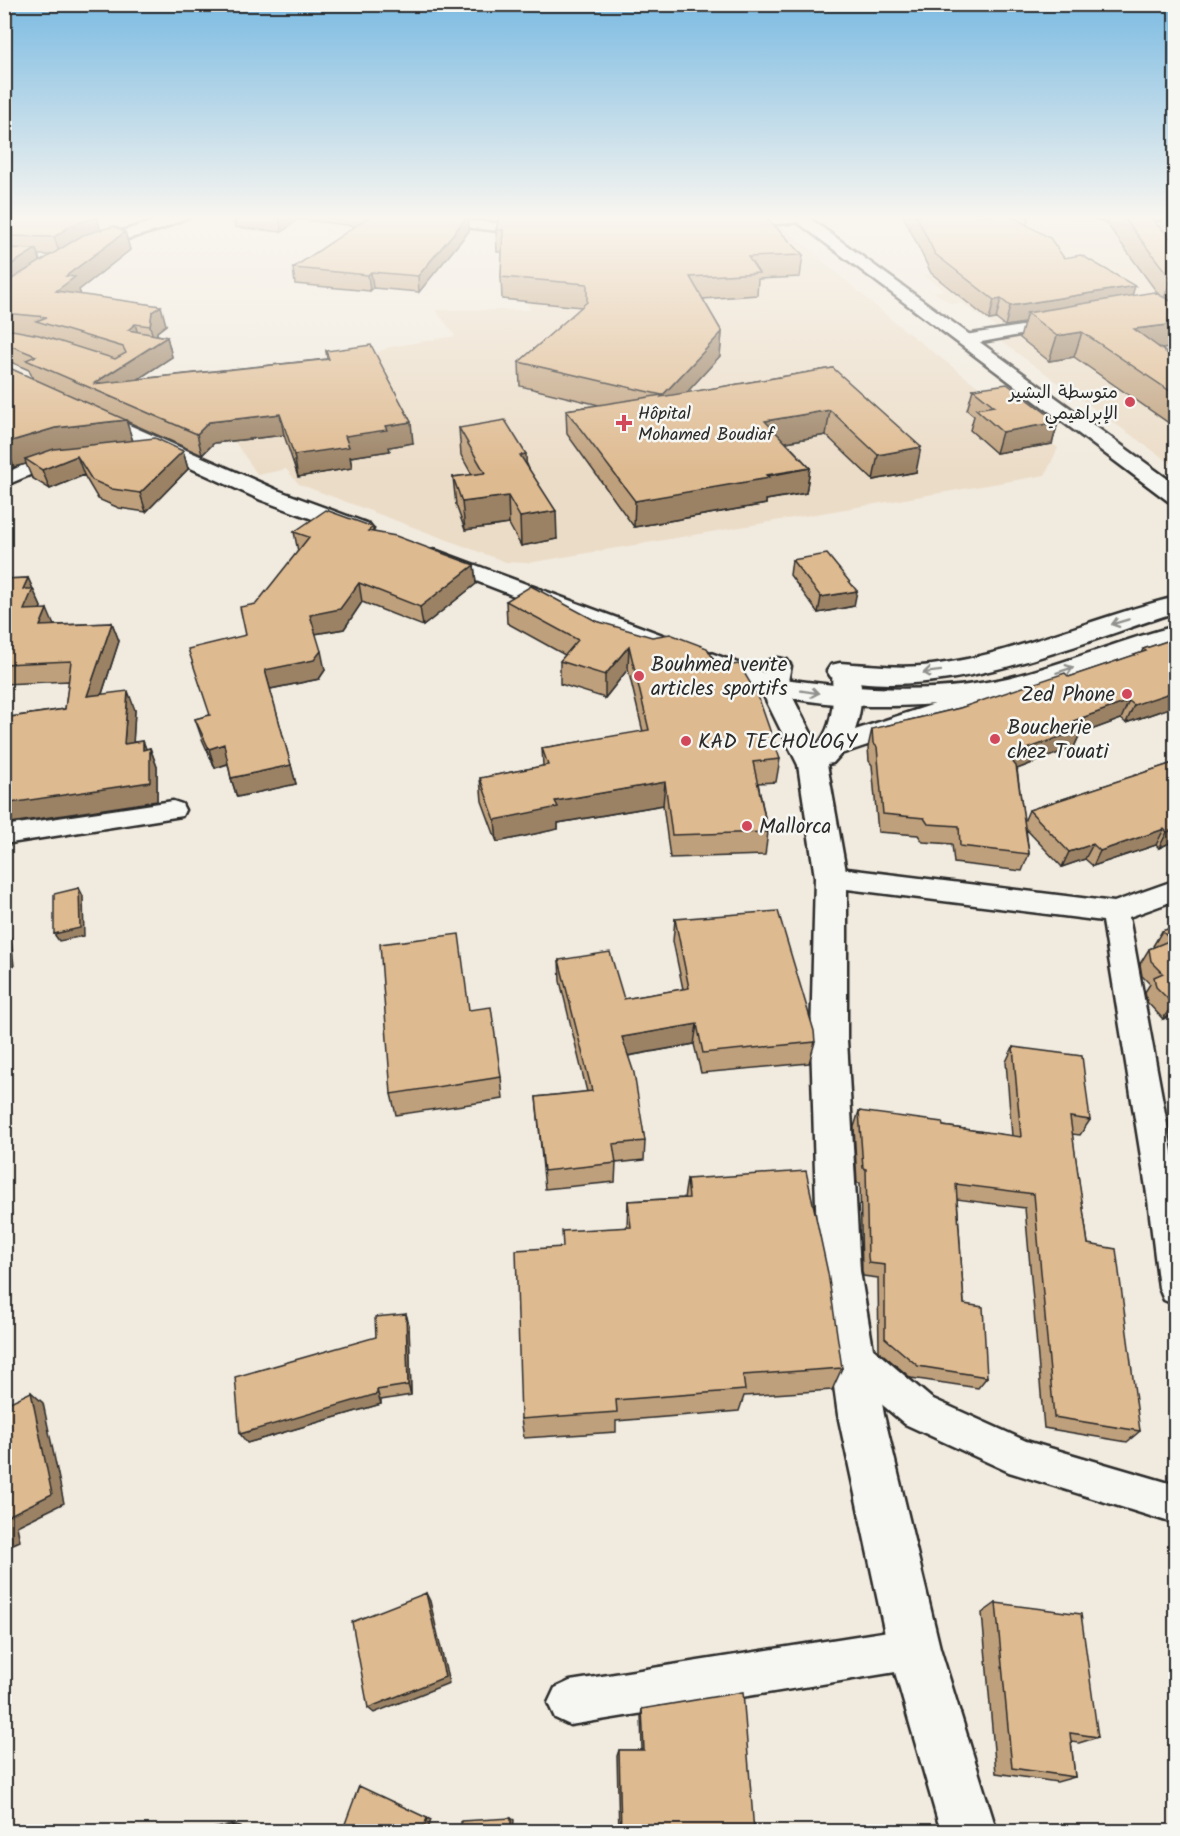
<svg xmlns="http://www.w3.org/2000/svg" width="1180" height="1836" viewBox="0 0 1180 1836" font-family="Kalam,'Playpen Sans Arabic',sans-serif">
<style>
.built{fill:#ebdcc7}
.lines{fill:none;stroke-linecap:round;stroke-linejoin:round}
.minor-casing{stroke:#2b2b2b;stroke-width:5}
.tertiary-casing{stroke:#2b2b2b;stroke-width:5}
.secondary-casing{stroke:#2b2b2b;stroke-width:5}
.minor{fill:#f6f6f2;fill-rule:evenodd}
.tertiary{fill:#f6f6f2;fill-rule:evenodd}
.secondary{fill:#f6f6f2;fill-rule:evenodd}
.wall{fill:#bfa07c;stroke:#2b2b2b;stroke-width:1.5;fill-rule:evenodd}
.shaded-wall{fill:#9b8265;stroke:#2b2b2b;stroke-width:1.5}
.building{fill:#deba90;stroke:#2b2b2b;stroke-width:1.5}
.oneway{stroke:#90908e}
.poi-dot{fill:#d1495b;stroke:#f6f6f2;stroke-width:2}
.labels{text-anchor:middle;stroke-width:5;stroke-linejoin:round;paint-order:stroke}
.far-poi-label{font-size:18px;fill:#2b2b2b;stroke:#f6f6f2;text-anchor:end}
.poi-label{font-size:21px;fill:#2b2b2b;stroke:#f6f6f2;text-anchor:start}
</style>
<rect width="100%" height="100%" fill="#f1eade"/>
<filter id="ink" filterUnits="userSpaceOnUse"><feTurbulence type="fractalNoise" baseFrequency=".0167" numOctaves="2"/><feDisplacementMap in="SourceGraphic" scale="12" xChannelSelector="R" yChannelSelector="G"/><feConvolveMatrix kernelMatrix="1 2 1 2 8 2 1 2 1" color-interpolation-filters="sRGB"/></filter>
<g filter="url(#ink)">
<!-- built -->
<path class="built" d="M968 219 1099 221 1122 226 1175 272V299L996 327 961 303 952 304 934 292 944 290 922 275 998 272Z
M771 224 783 227 893 321 1058 448 1045 475 528 563 506 562 299 484 286 469 258 475 205 399 371 361 376 353 389 347 455 336 436 310H530L518 273Z
M1175 310V464L1173 465 997 339Z"/>
<g class="lines">
<defs>
<path id="minor" d="M175 215H192L162 229 95 248 90 249 83 245 85 242Z
M386 215H420L534 227 540 231 534 235 392 219Z
M800 215 806 219 804 222 734 227 728 223 734 219Z
M1094 215H1112L1133 222 1176 223V231L1132 230 1096 218Z
M1059 320 1066 324 1064 327 965 345 957 340 965 335Z
M62 454 68 455 71 459 68 463 37 472 4 486V474L25 464Z
M173 801 182 804 185 810 182 816 4 844V826Z
M831 867 1114 902 1176 880V900L1129 917 1176 1173V1305L1164 1300 1159 1288 1148 1200 1103 921 831 887 822 884 818 877 822 870Z
M852 1337 865 1342 931 1398 1026 1441 1176 1485V1524L1009 1472 905 1424 839 1368 834 1355 839 1342Z
M914 1627 929 1633 935 1648 929 1663 914 1669 570 1725 555 1718 548 1703 555 1688 570 1681Z"/>
<path id="tertiary" d="M788 215H805L1176 485V503L1168 501Z
M778 658 787 660 791 666 787 686 817 745C829 732 833 712 833 694 833 684 830 675 836 666L845 664 854 666C866 683 861 712 855 730L1017 677 1027 679 1031 685 1027 691 841 754 833 763 827 764 847 877V1040L860 1271 884 1415 940 1648 997 1832H941L888 1648 838 1415 818 1271 811 1040 815 877 798 765 759 686 769 660Z"/>
<path id="secondary" d="M4 370 277 490 369 524 373 529 369 534 361 536 353 534 261 500 4 383Z
M435 550 778 678C858 690 944 696 1023 674 1074 660 1124 639 1176 626V643C1126 658 1077 678 1027 690 945 709 846 713 763 692L427 562 423 557 427 552Z
M1176 597V612C1074 645 938 704 831 677L827 671 831 665 840 663C870 665 901 669 932 665 1016 654 1093 617 1176 597Z"/>
</defs>
<!-- minor casing -->
<use href="#minor" class="minor-casing"/>
<!-- tertiary casing -->
<use href="#tertiary" class="tertiary-casing"/>
<!-- secondary casing -->
<use href="#secondary" class="secondary-casing"/>
<!-- minor -->
<use href="#minor" class="minor"/>
<!-- tertiary -->
<use href="#tertiary" class="tertiary"/>
<!-- secondary -->
<use href="#secondary" class="secondary"/>
</g>
<!-- wall -->
<path class="wall" d="M4 215 97 217 100 230 125 232 130 250 79 290 81 295 166 325 157 332V335L167 337 172 357 138 379 327 359 326 351 413 443 389 447 390 451 350 457 352 468 298 477 284 435 214 443 202 455 126 421 133 441 183 451 188 469 146 512 119 508 98 499 84 475 50 489 32 478 26 464 14 467 12 465 4 469V366L33 379 29 370 4 359V333L8 332 4 331ZM38 255H52L40 262Z
M233 215H482L479 219H468L469 231 419 292 373 288 370 291 295 284 293 268 356 226 298 219 282 232 235 227Z
M500 215H764L803 255 800 277 758 279 757 295 703 299 722 332 720 356 686 393 833 368 916 472 873 480 826 435 786 442 810 468 806 493 766 500V504L634 527 567 434 566 410 599 405 520 386 519 362 582 307 502 299 501 277 502 252H497L496 230Z
M903 215H1029L1027 225 1064 258 1132 296 1159 295 1107 224 1110 215H1176V299L1168 300 1174 304 1176 301V347L1161 349 1176 360V428L1074 357 1049 361 1020 338 1024 323 1005 326 996 319 989 320 931 273ZM1153 220 1162 221 1160 228Z
M973 389 1058 422 1052 444 996 453 970 430 974 416 967 410Z
M459 428 527 464 557 539 521 546 509 524 465 530 456 505 453 477 472 475 461 455Z
M373 527V532L474 565 476 584 423 626 362 602 344 629 315 634 325 670 319 679 270 689 296 784 237 797 231 778 228 764 215 768 202 739 195 719 210 715 246 635 298 551 294 532Z
M792 560 854 606 818 613 790 575Z
M28 578 41 607 40 609 54 625 112 623 119 641 102 694 135 710 133 742 143 741 146 749 150 748 157 767V801L4 824V718L65 709 69 681 4 684V579Z
M506 601 596 621 718 667 780 759 776 782 758 783 768 832 765 855 670 858 663 805 558 823V829L497 842 482 801 480 778 543 766 542 748 643 732 628 669 605 698 560 684V661L565 655 507 623Z
M1176 638V702L1172 704 1169 708 1126 723 1121 719 1080 734 1074 747 1017 769 1024 822 1029 810 1176 762V840L1159 848 1156 845 1093 866 1085 859 1062 867 1026 829 1029 854 1022 871 954 863 952 844 923 842 918 835 878 832 872 765 869 761 868 747 872 729 960 708 1069 677 1141 653 1143 649Z
M675 919 815 1042 809 1063 701 1073 694 1044 628 1056 645 1141 644 1160 616 1163 615 1182 545 1189 536 1097 587 1092 560 981 559 960 624 999 683 989 673 941Z
M1176 926V1014L1163 1019 1147 1002 1145 992 1150 984 1142 976 1140 964 1149 949 1154 947 1153 946 1162 931Z
M469 1010 501 1077 503 1099 396 1115 391 1094Z
M1013 1047 1090 1120 1080 1135 1072 1134 1088 1244 1140 1431 1127 1442 1044 1428 1025 1208 957 1199 964 1304 987 1377 978 1388 911 1378 879 1351 878 1278 863 1276 862 1271 860 1183H857L854 1127 859 1111 943 1126 1012 1136 1006 1062Z
M687 1179 842 1368 832 1390 744 1396 739 1411 616 1421V1432L524 1438 521 1419 563 1247 627 1227 628 1201 684 1198Z
M406 1314 409 1325 411 1395 381 1400V1404L247 1443 376 1337Z
M996 1603 1098 1737 1079 1743 1071 1742 1075 1777 1057 1782 996 1773 982 1613Z
M642 1709 754 1832H619L617 1756 619 1750H642L641 1716Z"/>
<!-- shaded-wall -->
<path class="shaded-wall" d="M283 215H298V219L282 232 279 218Z
M468 216 469 231 419 292 418 276Z
M97 217 102 235 60 255 54 237 72 225Z
M125 232 130 250 79 290 81 296 56 291 66 276Z
M36 249 42 267 4 292V269Z
M371 272 373 288 370 291 368 275Z
M1176 278V299L1163 301 1171 279Z
M1135 286 1129 306 1027 313 1024 323 1005 326 1010 306Z
M1001 299 996 319 989 320 994 300Z
M161 306 166 325 157 332 156 344 167 337 172 357 111 397 93 384 155 345 150 326 152 312Z
M135 324 141 344 128 330Z
M1176 324V347L1126 354 1134 329Z
M722 332 720 356 660 422 661 397Z
M1082 332 1074 357 1049 361 1057 336Z
M830 410 826 435 763 446 765 421Z
M280 414 284 435 214 443 202 455 197 434 209 422Z
M126 420 134 445 25 459 26 464 14 467 5 443 55 428Z
M411 422 413 443 389 447 390 451 350 457 352 468 298 477 294 455 345 436 385 426Z
M1058 422 1052 444 996 453 1002 432Z
M921 447 916 472 873 480 878 455Z
M4 448 12 465 4 469Z
M183 451 188 469 146 512 140 493Z
M526 454 527 481 520 455Z
M77 456 84 475 50 489 42 470Z
M810 468 806 493 766 500V504L634 527 635 501Z
M508 496 509 524 465 530 462 502Z
M556 511 557 539 521 546 520 517Z
M474 565 476 584 423 626 420 607Z
M28 578 41 607 32 629 24 610 23 589Z
M359 583 362 602 344 629 314 634 310 615Z
M857 591 854 606 818 613 821 597Z
M47 609 55 628 40 626Z
M112 623 119 641 95 715 87 696Z
M629 646 628 669 605 698V675Z
M321 651 325 670 319 679 270 689 265 670Z
M1176 687V702L1172 704 1169 708 1126 723 1134 705Z
M128 691 135 710 132 763 124 744Z
M1129 701 1121 719 1080 734 1074 747 1001 775 1008 756 1073 721Z
M143 741 150 759V748L157 767V801L4 824V804L143 750Z
M224 744 230 763 215 768 209 749Z
M291 765 296 784 237 797 231 778Z
M665 782 663 805 558 823V829L497 842 495 820 555 801Z
M1164 829 1156 845 1093 866 1100 851Z
M1176 829V840L1159 848 1167 832Z
M1093 844 1085 859 1062 867 1069 852Z
M79 888 83 896 84 936 59 941 54 934Z
M6 930 11 938 14 966 4 969Z
M1176 1003V1014L1163 1019 1173 1004Z
M697 1024 694 1044 621 1057 622 1037Z
M406 1314 409 1325 411 1395 408 1385Z
M377 1390 381 1404 247 1443 240 1434Z
M31 1392 43 1403 64 1503 17 1526 20 1541 4 1548V1518Z
M426 1593 430 1601 449 1683 374 1713 368 1708Z
M427 1818 431 1820 427 1832H422Z
M511 1818 514 1820 513 1832H511Z
M232 1825 241 1827V1832H231Z"/>
<!-- building -->
<path class="building" d="M4 215H92L97 217 72 225 54 237 4 236Z
M254 215H283L279 218Z
M372 215H457L468 216 418 276 371 272 368 275 293 268Z
M500 215H540L591 217 632 215H764L803 255 748 257 759 273 690 277 722 332 661 397 833 368 921 447 878 455 830 410 765 421 810 468 766 475 769 478 635 501 566 410 662 395 519 362 587 302V284L501 277 503 230H496Z
M916 215H1009L1050 238 1064 258 1081 255 1135 286 1010 306 1001 299 994 300 935 254Z
M1122 215H1148L1176 244V278L1171 279Z
M1169 215H1176V222Z
M114 226 125 232 66 276 75 277 56 291 161 306 152 312 150 326 135 324 128 330 167 337 93 384 329 359 326 351 371 345 411 422 385 426 387 430 345 436 349 447 294 455 280 414 209 422 197 434 26 360 36 356 4 343V333L12 330 39 335 115 359 126 353 123 347 36 321 47 317 4 313V284L83 235Z
M4 248 36 249 4 269Z
M1154 292 1176 304V324L1134 329 1176 360V395L1082 332 1057 336 1027 313Z
M5 366 126 420 55 428 5 443Z
M1007 384 1058 422 1002 432 976 409 994 406 973 389Z
M505 420 526 454 520 455 556 511 520 517 508 496 462 502 453 477 485 473 459 428Z
M155 438 183 451 140 493 112 489 92 480 77 456 42 470 25 459 54 449Z
M326 510 373 527 368 531 396 536 474 565 420 607 359 583 340 609 310 615 321 651 314 660 265 670 291 765 231 778 224 744 209 749 195 719 210 715 188 649 246 635 240 607 256 604 309 537 294 532Z
M827 554 857 591 821 597 792 560Z
M28 578 23 589H33L24 610 47 609 40 626 112 623 87 696 128 691 124 744 143 741V750L150 748V782L4 804V718L65 709 71 661 4 664V579Z
M531 586 596 621 652 637 670 634 707 648 718 667 739 664 758 696 780 759 753 762 768 832 672 835 665 782 555 801 558 807 495 820 480 778 548 765 542 748 649 730 629 646 605 675 560 661 578 640 506 601Z
M1176 638V687L1175 688 1176 691 1134 705 1129 701 1073 721 1082 729 1008 756 1016 766 1029 854 960 846 959 826 928 824 924 818 883 814 877 747 873 743 872 729 960 708 1065 673 1069 677 1146 651 1143 649Z
M1176 762V829L1167 832 1164 829 1100 851 1093 844 1069 852 1029 810Z
M79 888 80 928 54 934V894Z
M778 911 814 1031 815 1042 703 1053 697 1024 622 1037 634 1073 645 1141 613 1144 616 1163 544 1171 536 1097 592 1091 559 960 610 952 624 999 689 988 675 919Z
M1176 926V1003L1173 1004 1156 987 1154 977 1163 973 1151 961 1149 949 1171 940 1162 931Z
M6 930 10 959 4 960V931Z
M459 934 469 1010 491 1007 501 1077 391 1094 380 944Z
M1013 1047 1082 1056 1090 1120 1070 1117 1088 1244 1116 1249 1140 1431 1054 1417 1034 1194 956 1184 964 1304 983 1307 987 1377 918 1366 885 1338V1265L869 1263 868 1257 866 1169 863 1168 859 1111 942 1122 943 1126 1021 1137Z
M806 1171 828 1273 842 1368 743 1375 745 1390 616 1400 617 1412 521 1419 516 1250 563 1247 562 1231 631 1227 628 1201 689 1198 687 1179Z
M406 1314 408 1385 377 1390V1394L240 1434 235 1377 376 1337 375 1317Z
M31 1392 52 1494 4 1518V1405Z
M4 1520 7 1532 4 1534Z
M426 1593 445 1677 368 1708 352 1622Z
M996 1603 1081 1614 1098 1737 1070 1733 1075 1777 1012 1768Z
M743 1692 754 1832H621L619 1750H644L642 1709Z
M359 1786 427 1818 422 1832H342Z
M511 1818V1832H461V1821Z
M232 1825 231 1832H197Z"/>
<!-- one-way arrows -->
<defs><path id="oneway-shaft" d="M-6 0H5M1.5-3L5.5 0L1.5 3" fill="none" stroke-width="1.6" stroke-linecap="round" stroke-linejoin="round" transform="scale(1.5)"/></defs>
<g class="oneway">
<use href="#oneway-shaft" transform="translate(1120 622) rotate(163)"/>
<use href="#oneway-shaft" transform="translate(1065 670) rotate(-18)"/>
<use href="#oneway-shaft" transform="translate(932 672) rotate(173)"/>
<use href="#oneway-shaft" transform="translate(810 692) rotate(9)"/>
</g>
</g>
<!-- sky -->
<linearGradient id="sky" x2="0" y2="1"><stop stop-color="#7cbbe2"/><stop offset="0.46" stop-color="#f9f6f0"/><stop offset="1" stop-color="#f9f6f0" stop-opacity="0"/></linearGradient>
<rect width="1180" height="472" fill="url(#sky)"/>
<!-- markers -->
<g class="poi-dot">
<circle cx="1130" cy="402" r="6"/>
<path d="M621 414h6v6h6v6h-6v6h-6v-6h-6v-6h6z"/>
<circle cx="639" cy="676" r="6"/>
<circle cx="1127" cy="694" r="6"/>
<circle cx="995" cy="739" r="6"/>
<circle cx="686" cy="741" r="6"/>
<circle cx="747" cy="826" r="6"/>
</g>
<g class="labels">
<!-- far-poi labels -->
<g class="far-poi-label">
<text x="1118" y="398">متوسطة البشير<tspan x="1118" dy="21">الإبراهيمي</tspan></text>
<text x="638" y="419" text-anchor="start">Hôpital<tspan x="638" dy="21">Mohamed Boudiaf</tspan></text>
</g>
<!-- poi labels -->
<g class="poi-label">
<text x="651" y="671">Bouhmed vente<tspan x="651" dy="24">articles sportifs</tspan></text>
<text x="1115" y="701" text-anchor="end">Zed Phone</text>
<text x="1007" y="734">Boucherie<tspan x="1007" dy="24">chez Touati</tspan></text>
<text x="698" y="748">KAD TECHOLOGY</text>
<text x="759" y="833">Mallorca</text>
</g>
</g>
<!-- margin -->
<rect width="1180" height="1836" fill="none" stroke="#f6f6f2" stroke-width="24"/>
<rect x="12" y="12" width="1156" height="1812" fill="none" stroke="#2b2b2b" stroke-width="2" filter="url(#ink)"/>
</svg>
